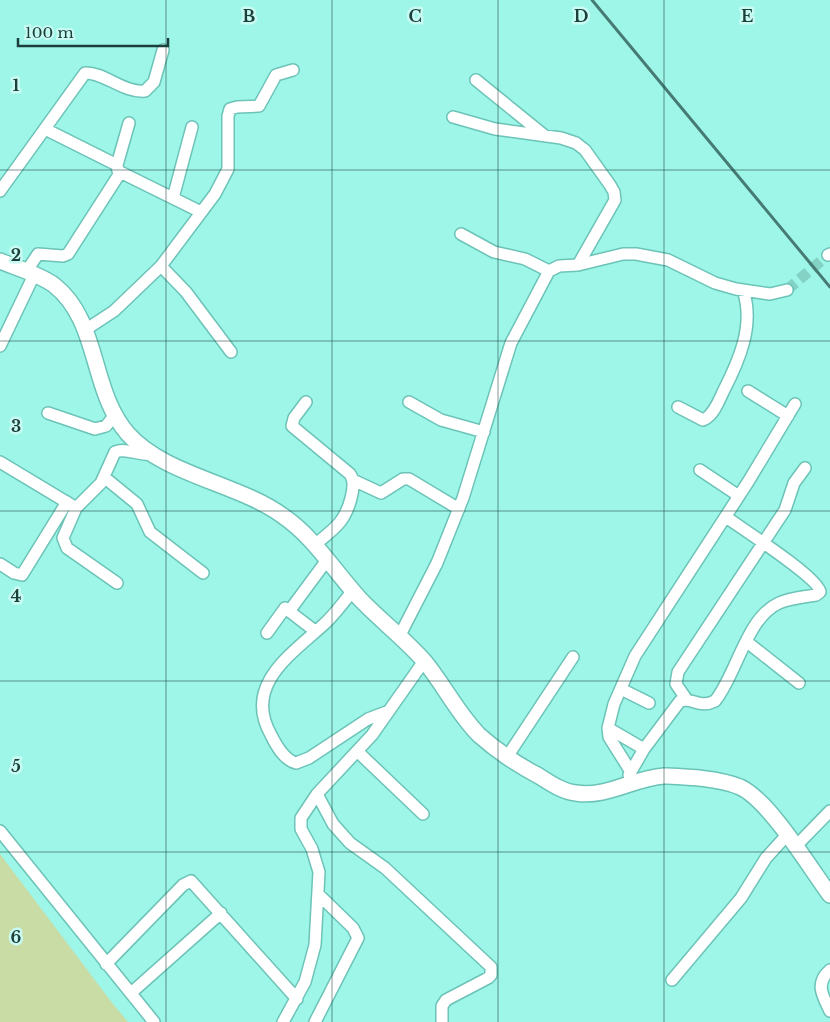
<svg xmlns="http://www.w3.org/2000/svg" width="830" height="1022" viewBox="0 0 830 1022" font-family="'Libre Baskerville',serif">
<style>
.green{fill:#c9dca6}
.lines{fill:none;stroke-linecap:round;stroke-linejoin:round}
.minor-tunnel{stroke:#84d2c6;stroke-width:11;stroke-dasharray:11 5.5;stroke-linecap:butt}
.minor-casing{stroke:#6cc3b7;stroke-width:14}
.tertiary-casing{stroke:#6cc3b7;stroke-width:18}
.minor{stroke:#fff;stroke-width:11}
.tertiary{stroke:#fff;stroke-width:15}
.rail{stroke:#467b74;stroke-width:3}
.grid{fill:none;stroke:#1b403c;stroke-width:1;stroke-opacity:0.55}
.grid-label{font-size:16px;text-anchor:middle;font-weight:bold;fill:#1b403c;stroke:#c9fbf3;stroke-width:5;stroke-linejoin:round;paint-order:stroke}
</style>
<rect width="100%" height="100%" fill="#9ef6e9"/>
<!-- green -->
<path class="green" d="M0 854 113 1004 128 1022H0Z"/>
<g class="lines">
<!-- minor-tunnel -->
<path class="minor-tunnel" d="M787 290 828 255"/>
<defs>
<path id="minor" d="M476 80 545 136
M453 117 495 129 561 138 576 143 585 150 610 185 614 192 615 200 578 265
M129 123 117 165 118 171 201 212
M45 129 117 165
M0 191 85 73C104 72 123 93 145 91L154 82 163 50
M173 198 192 127
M461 234 494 252 525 259 549 271
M828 255 830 254
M161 266 186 292 231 352
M26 272 38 254 63 256 68 254 120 173
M85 330 114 311 161 266 215 194 228 169V116L230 109 237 107 259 106 276 75 293 70
M0 346 34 275
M748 391 788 416
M306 402 294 418 292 426 350 474C358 485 348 512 340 522 333 531 322 538 314 546
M409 402 441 420 484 432
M678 407 703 420C713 416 719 401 723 392 739 361 755 325 743 290
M48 413 95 429 106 426 114 416
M0 462 73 506
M700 470 739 496
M104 477 137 504 150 532 203 573
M353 480 381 493 403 479H409L459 509
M0 564 14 573 22 575 67 502
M117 583 67 548 63 538 76 508 101 483 115 452C127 447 141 457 154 454
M353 591C343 602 334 616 322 626 290 655 243 686 271 735 276 745 284 760 296 763L309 758 368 719 389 711
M290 610 327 560
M267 633 285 608 315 631
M400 635 437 563 463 498 511 343 549 271 559 266 578 265 623 254H636L668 260 715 283 736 289 770 294 787 290
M747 642 799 683
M621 689 649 703
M687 700 676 684 678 672 785 510 794 483 805 468
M608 728 644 749
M357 751 423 814
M507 757 573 657
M631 772 609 737 608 728 614 704 635 656 748 482 795 404
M629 775 644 749 680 701C693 697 699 709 715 701 737 674 746 618 779 603 790 598 804 597 816 595L820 592C819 578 741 528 726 517
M317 794 333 824 350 843 385 868 491 967V975L488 978 446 1000 442 1006V1022
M0 831 154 1022
M795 847 830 811
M106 964 183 885 191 881 297 999
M830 970C815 983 822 995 830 1011
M672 980 741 898 766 858 786 836
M131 993 221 913
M283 1022 305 982 315 945 319 872 312 849 301 829V818L317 794 372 735 424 661
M315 1022 358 938 353 928 318 894"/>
<path id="tertiary" d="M0 261C17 268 39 274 54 285 100 321 90 391 128 434 164 475 240 484 283 516 314 537 335 572 360 599 381 621 405 639 425 662 444 685 458 714 479 735 497 751 518 765 539 776 550 783 563 792 576 793 606 798 634 778 664 776 688 777 718 778 740 787 769 800 810 868 830 895"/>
</defs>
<!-- minor casing -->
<use href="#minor" class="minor-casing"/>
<!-- tertiary casing -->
<use href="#tertiary" class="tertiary-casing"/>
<!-- minor -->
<use href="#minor" class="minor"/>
<!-- tertiary -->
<use href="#tertiary" class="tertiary"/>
<!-- rail -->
<path class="rail" d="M592 0 830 287"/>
</g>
<!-- grid -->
<path class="grid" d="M166 0V1022M332 0V1022M498 0V1022M664 0V1022M0 170H830M0 341H830M0 511H830M0 681H830M0 852H830"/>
<g class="grid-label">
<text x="249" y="22">B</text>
<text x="415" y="22">C</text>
<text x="581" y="22">D</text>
<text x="747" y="22">E</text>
<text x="16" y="91">1</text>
<text x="16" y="261">2</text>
<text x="16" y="432">3</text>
<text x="16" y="602">4</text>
<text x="16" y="772">5</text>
<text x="16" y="943">6</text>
</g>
<!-- scale -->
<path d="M18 38v8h150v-8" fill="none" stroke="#1b403c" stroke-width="2.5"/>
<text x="25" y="38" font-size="15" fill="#1b403c" stroke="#c9fbf3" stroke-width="4" paint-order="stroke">100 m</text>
</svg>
